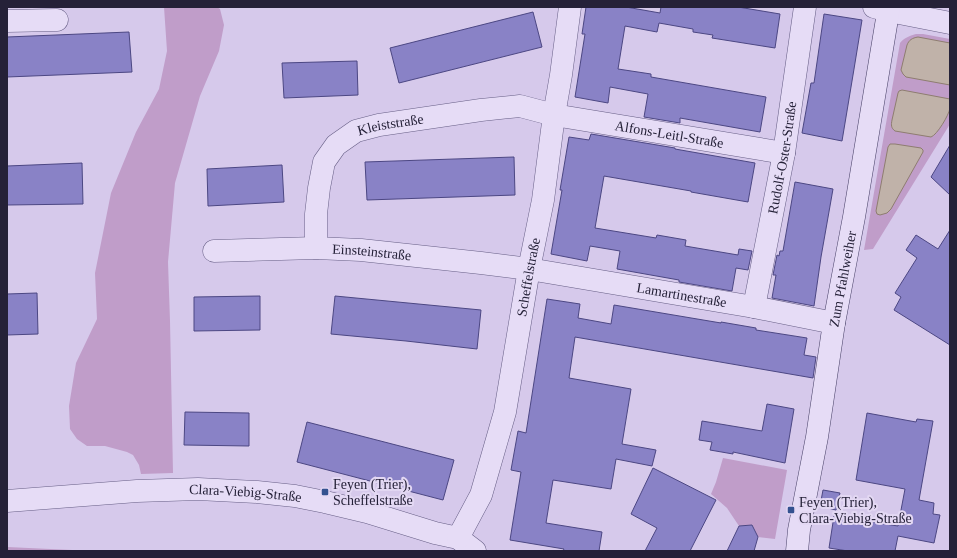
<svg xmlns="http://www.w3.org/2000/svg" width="957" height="558" viewBox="0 0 957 558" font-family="Georgia,serif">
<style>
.green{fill:#c09dc9}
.water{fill:#c0b2a9;stroke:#8e7d70}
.building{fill:#8982c6;stroke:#4c4783}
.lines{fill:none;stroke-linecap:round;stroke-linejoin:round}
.street-casing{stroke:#675f86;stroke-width:23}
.secondary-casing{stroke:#494268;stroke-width:23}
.street{stroke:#e6dcf6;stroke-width:22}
.secondary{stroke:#e6dcf6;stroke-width:22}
.poi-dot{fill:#345290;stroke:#e3d8f3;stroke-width:1.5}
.labels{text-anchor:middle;stroke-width:4;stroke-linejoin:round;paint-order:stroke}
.street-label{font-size:14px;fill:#252138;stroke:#e3d8f3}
.poi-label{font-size:14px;fill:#252138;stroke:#e3d8f3;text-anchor:start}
</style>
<rect width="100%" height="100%" fill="#d6c9eb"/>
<!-- green -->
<path class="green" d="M164 7H217L220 9 224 25 219 51 200 96 175 183 168 262 170 321 173 473 141 474 139 465 133 455 127 452 105 446H87L77 439 70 429 69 406 76 363 97 319 95 273 111 193 136 132 159 89 167 51Z
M916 34H923L950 39V124L873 249 864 250 900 43C904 38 909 36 916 34Z
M723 458 787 470 775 539 758 537 752 525 739 526 727 508 711 494 716 482Z
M7 547 94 551H7Z"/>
<!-- water -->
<path class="water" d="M918 37 950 43V85L906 77 903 74 901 70 907 45C909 40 912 38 918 37Z
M902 90 950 99C950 102 950 105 950 108 949 115 937 135 931 137L895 131C891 128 891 125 892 120L898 93 899 91Z
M890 144H895L921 148 923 150V152L891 209 887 213 880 215 877 214 876 211 888 147Z"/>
<!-- building -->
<path class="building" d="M586 7H626L660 13 661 7H738L780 14 775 48 712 38 713 35 693 32V29L659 23 657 32 625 26 618 69 651 74V77L766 97 760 132 680 118V123L644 117 648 94 610 87 608 103 575 97 585 34H582Z
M533 12 542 47 399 83 390 48Z
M824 14 862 20 854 69 842 141 802 133 811 83H814Z
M129 32 132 72 7 77V37Z
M357 61 358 95 284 98 282 63Z
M591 134 675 148V149L755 163 748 202 691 192V191L604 176 595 228 656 238 657 235 686 240 685 246 738 255 739 249 752 251 748 270 736 268 732 291 679 282V280L617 269 620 251 590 246 587 261 551 254 562 190H560L569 137 589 140Z
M950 145V195L931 177Z
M514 157 515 195 367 200 365 162Z
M82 163 83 204 7 205V166Z
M282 165 284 202 208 206 207 169Z
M795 182 833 189 821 257 814 306 772 298 776 275H773L777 255 779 256 780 251H783Z
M950 230V345L894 310 901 297 895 293 917 258 906 250 916 235 938 249Z
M37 293 38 334 7 335V294Z
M260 296V330L194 331V297Z
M335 296 481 310 477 349 406 341 331 334Z
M547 299 580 304 578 318 611 324 614 305 721 323V322L756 328V330L807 338 804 355 816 357 813 378 575 337 569 378 631 389 622 444 656 450 652 466 616 459 611 489 553 480 546 523 602 532 599 551H563L564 549 510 540 521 472 511 470 518 431 526 433Z
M767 404 794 409 785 463 733 452V454L710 450 712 442 699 440 702 421 762 431Z
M185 412 249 413V446L184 445Z
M867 413 916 422 917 419 933 421 919 500 934 503 933 514 940 515 934 543 898 536 895 551H848L829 548 834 516 898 526 905 489 856 480Z
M307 422 454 460 443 500 297 462Z
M653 468 716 500 690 551H645L657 528 631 514Z
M823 490 840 493 836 510 820 506Z
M752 525 758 537 754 551H727L739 526Z"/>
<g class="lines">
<defs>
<g id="street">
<path d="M874 7 889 11 950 23"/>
<path d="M7 21 57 20"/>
<path id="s1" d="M316 248V214L319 188 324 162 336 145 356 131 379 125 481 110 520 106 554 115 784 153"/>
<path id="s2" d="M214 251 316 248 361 250 481 263 529 269 754 307 834 323"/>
<path id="s3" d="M754 307 784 153 805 7"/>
<path id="s4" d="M7 501 137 491 198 489 257 492 295 496 325 502 367 512 435 533 458 538 475 551"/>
<path id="s5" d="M458 538 481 495 505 412 529 269 543 200 554 115 561 75 570 7"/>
</g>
<g id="secondary">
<path id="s6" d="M797 551 799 530 817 437 834 323 854 217 889 7"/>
</g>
</defs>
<!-- street casing -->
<use href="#street" class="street-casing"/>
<!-- secondary casing -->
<use href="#secondary" class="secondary-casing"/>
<!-- street -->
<use href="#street" class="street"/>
<!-- secondary -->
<use href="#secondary" class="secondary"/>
</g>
<!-- markers -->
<g class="poi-dot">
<rect x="321" y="488" width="8" height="8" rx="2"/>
<rect x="787" y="506" width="8" height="8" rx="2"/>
</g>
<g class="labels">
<!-- street labels -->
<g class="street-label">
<text dy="5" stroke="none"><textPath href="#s1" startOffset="167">Kleiststraße</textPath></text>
<text dy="5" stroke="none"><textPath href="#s1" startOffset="450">Alfons-Leitl-Straße</textPath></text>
<text dy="5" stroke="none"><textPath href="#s3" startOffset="152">Rudolf-Oster-Straße</textPath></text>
<text dy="5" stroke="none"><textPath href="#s2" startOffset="158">Einsteinstraße</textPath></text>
<text dy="5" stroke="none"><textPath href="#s5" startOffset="272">Scheffelstraße</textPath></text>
<text dy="5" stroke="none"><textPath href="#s6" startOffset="276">Zum Pfahlweiher</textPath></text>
<text dy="5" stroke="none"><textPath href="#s2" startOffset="471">Lamartinestraße</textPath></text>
<text dy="5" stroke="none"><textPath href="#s4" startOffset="239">Clara-Viebig-Straße</textPath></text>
</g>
<!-- poi labels -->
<g class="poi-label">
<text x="333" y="489">Feyen (Trier),<tspan x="333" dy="16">Scheffelstraße</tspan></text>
<text x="799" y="507">Feyen (Trier),<tspan x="799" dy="16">Clara-Viebig-Straße</tspan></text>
</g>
</g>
<!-- border -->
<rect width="957" height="558" fill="none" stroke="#252138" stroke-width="16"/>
</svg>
